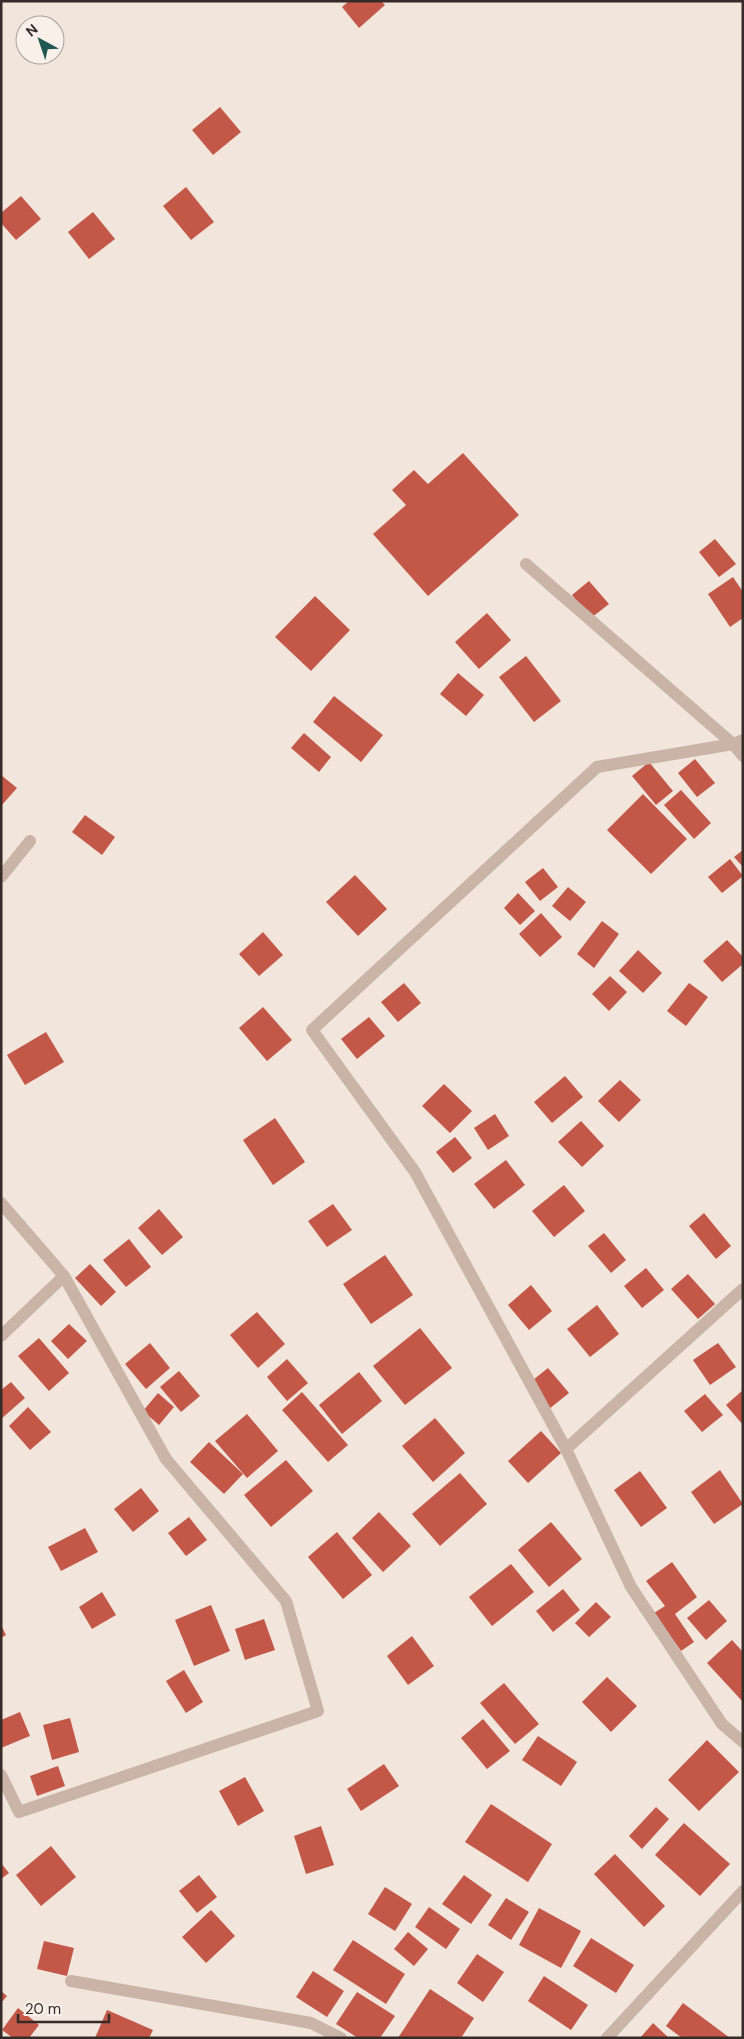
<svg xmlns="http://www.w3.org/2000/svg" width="744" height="2039" viewBox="0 0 744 2039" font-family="'DM Sans',sans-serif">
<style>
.building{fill:#c35849}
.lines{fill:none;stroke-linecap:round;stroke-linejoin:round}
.street{stroke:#cab4a8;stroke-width:12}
</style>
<rect width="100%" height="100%" fill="#f2e5dc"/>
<!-- building -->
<path class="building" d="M349 1H381L385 5 359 28 342 7Z
M220 107 241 132 213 155 192 130Z
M186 187 214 222 191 240 163 206Z
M21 196 41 219 16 240 1 223V213Z
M93 212 115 239 89 259 68 232Z
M463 453 519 515 428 596 373 534 406 505 392 490 414 470 428 484Z
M715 539 736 564 719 577 699 552Z
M733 577 743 592V618L730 627 708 594Z
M589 581 609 604 591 618 572 595Z
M315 596 350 630 311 671 275 637Z
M487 613 511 640 479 669 455 642Z
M526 656 561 701 534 722 499 677Z
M458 673 484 695 466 716 440 694Z
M334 696 383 735 361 762 313 722Z
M304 733 331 757 319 772 291 748Z
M695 759 715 783 697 797 678 773Z
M649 762 673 791 656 805 632 776Z
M1 775 17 788 1 806Z
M681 790 711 823 694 839 664 805Z
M643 794 687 839 651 874 607 830Z
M85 815 115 837 102 855 72 832Z
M743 850V867L734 857Z
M730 859 743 876 722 893 708 877Z
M543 868 558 887 540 901 525 882Z
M355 875 387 909 358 936 326 902Z
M568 887 586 902 570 921 552 906Z
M518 893 535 911 520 925 504 908Z
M541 913 562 937 540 957 519 934Z
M602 921 619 934 594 968 577 954Z
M263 932 283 955 259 976 239 954Z
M727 940 743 957V964L722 982 703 961Z
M638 950 662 973 643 993 619 971Z
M610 976 627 992 609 1011 592 994Z
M404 983 421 1003 398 1022 381 1002Z
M689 983 708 997 686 1026 667 1011Z
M263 1007 292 1040 267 1061 239 1028Z
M369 1017 385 1036 357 1059 341 1039Z
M46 1032 64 1062 25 1085 7 1055Z
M565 1076 583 1097 552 1123 534 1102Z
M620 1080 641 1100 619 1122 598 1101Z
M444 1084 472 1111 450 1133 422 1106Z
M495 1114 509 1136 488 1150 474 1128Z
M275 1118 305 1162 273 1185 243 1140Z
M581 1121 604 1146 582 1167 558 1142Z
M455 1137 472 1158 453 1173 436 1152Z
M506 1160 525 1185 494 1209 474 1184Z
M564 1185 585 1211 554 1237 532 1211Z
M333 1204 352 1230 327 1247 308 1221Z
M159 1209 183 1237 162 1255 138 1228Z
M704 1213 731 1246 716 1259 689 1226Z
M604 1233 626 1260 611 1273 588 1246Z
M129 1239 151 1267 126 1287 103 1260Z
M385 1255 413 1295 371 1324 343 1284Z
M90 1264 116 1292 101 1306 75 1278Z
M646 1268 664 1290 642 1308 624 1286Z
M688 1274 715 1304 698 1319 671 1289Z
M531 1285 552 1311 529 1330 508 1305Z
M597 1305 619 1334 590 1357 567 1329Z
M257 1312 285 1344 258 1368 230 1335Z
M69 1324 87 1341 68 1359 51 1341Z
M420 1328 452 1368 405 1405 373 1366Z
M39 1338 69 1373 49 1391 18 1356Z
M150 1343 170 1368 146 1389 125 1364Z
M718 1343 736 1367 710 1385 693 1360Z
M287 1359 308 1383 287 1401 267 1377Z
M548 1368 569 1393 549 1409 528 1384Z
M179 1371 200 1396 181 1412 160 1387Z
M359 1372 382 1401 342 1434 319 1405Z
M11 1382 25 1398 1 1419V1390Z
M743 1390V1425L726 1405Z
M302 1392 348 1445 328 1462 282 1410Z
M158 1393 174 1407 159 1425 143 1411Z
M705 1394 723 1415 702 1432 684 1411Z
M28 1407 51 1432 30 1450 9 1426Z
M247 1414 278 1451 247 1478 215 1441Z
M435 1418 465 1453 433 1482 402 1446Z
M541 1431 561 1453 528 1483 508 1461Z
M209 1442 243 1474 224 1494 190 1462Z
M286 1460 313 1491 271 1527 244 1495Z
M720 1470 743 1504 714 1524 691 1492Z
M640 1471 667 1508 641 1527 614 1490Z
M460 1473 487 1504 440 1546 412 1514Z
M141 1488 159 1511 133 1532 114 1509Z
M379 1512 411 1546 383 1572 352 1538Z
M189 1517 207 1540 186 1556 168 1533Z
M551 1522 582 1559 549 1587 518 1550Z
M85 1528 98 1552 61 1571 48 1547Z
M337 1532 372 1575 343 1599 308 1557Z
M672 1562 697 1597 675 1614 694 1642 681 1651 654 1613 665 1606 646 1581Z
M511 1564 534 1592 492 1626 469 1597Z
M563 1589 580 1610 553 1632 536 1611Z
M102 1592 116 1615 92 1629 79 1607Z
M709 1600 727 1621 706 1640 687 1618Z
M596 1602 611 1617 589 1637 575 1623Z
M211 1605 230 1651 194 1666 175 1620Z
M264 1619 275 1650 245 1660 235 1629Z
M1 1625 6 1635 1 1638Z
M412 1636 434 1666 408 1685 387 1656Z
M732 1640 743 1652V1702L707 1663Z
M184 1670 203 1702 186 1713 166 1681Z
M607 1677 637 1706 611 1732 582 1702Z
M504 1683 539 1724 515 1744 480 1703Z
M20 1712 30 1736 1 1748V1720Z
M70 1718 79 1752 52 1760 43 1725Z
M483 1719 510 1751 487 1769 461 1738Z
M538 1736 577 1762 561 1786 522 1760Z
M707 1740 739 1772 699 1811 668 1780Z
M384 1764 399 1786 361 1811 347 1789Z
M58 1766 65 1786 37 1796 30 1776Z
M245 1777 264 1811 238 1826 219 1791Z
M491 1804 552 1844 528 1882 465 1842Z
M656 1807 669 1819 642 1849 629 1836Z
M684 1823 730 1864 700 1896 655 1855Z
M321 1826 334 1865 306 1874 294 1836Z
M51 1846 76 1877 41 1906 16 1875Z
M615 1854 665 1906 644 1927 594 1874Z
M1 1863 9 1873 1 1879Z
M199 1875 217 1897 197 1913 179 1891Z
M464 1875 492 1895 471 1924 442 1904Z
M385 1887 412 1904 395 1931 368 1914Z
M506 1898 529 1912 511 1940 488 1925Z
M429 1907 460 1929 446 1949 415 1927Z
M539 1908 581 1931 561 1968 519 1945Z
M211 1910 235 1936 206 1963 182 1937Z
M408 1932 428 1949 414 1966 394 1949Z
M591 1938 634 1965 616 1993 573 1966Z
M353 1940 405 1974 386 2004 333 1970Z
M44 1941 74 1948 67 1976 37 1969Z
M477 1954 504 1972 483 2002 457 1983Z
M313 1971 344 1991 327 2017 296 1997Z
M544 1976 588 2005 571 2030 528 2001Z
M430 1989 474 2018 461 2038H398Z
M1 1991 7 1996 1 2003Z
M357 1992 395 2016 380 2038H358L336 2024Z
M683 2003 730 2038H682L666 2026Z
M18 2008 39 2025 29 2038H13L2 2030Z
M107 2010 153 2030 149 2038H95Z
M653 2023 669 2038H640Z"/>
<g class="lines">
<!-- street -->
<path class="street" d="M526 564 733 744 743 756
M743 740 733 744 597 767 312 1030 415 1172 566 1449 631 1587 722 1724 743 1742
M1 877 30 841
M1 1203 64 1276 166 1459 286 1601 318 1711 19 1812 1 1775
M1 1336 64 1276
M566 1449 743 1289
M71 1981 311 2023 341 2038
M607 2038 743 1891"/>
</g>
<!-- border -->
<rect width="744" height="2039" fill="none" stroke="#372b28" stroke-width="5"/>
<!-- north arrow -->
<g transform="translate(40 40) rotate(320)"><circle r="24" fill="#f9f0e9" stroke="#aba19c"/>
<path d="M0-4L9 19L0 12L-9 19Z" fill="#1f5755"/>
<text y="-8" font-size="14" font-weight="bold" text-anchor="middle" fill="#372b28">N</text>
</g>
<!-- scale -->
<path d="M18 2014v8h91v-8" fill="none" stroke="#372b28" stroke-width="2.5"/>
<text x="25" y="2014" font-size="15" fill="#372b28" stroke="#f9f0e9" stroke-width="4" paint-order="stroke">20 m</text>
</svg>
